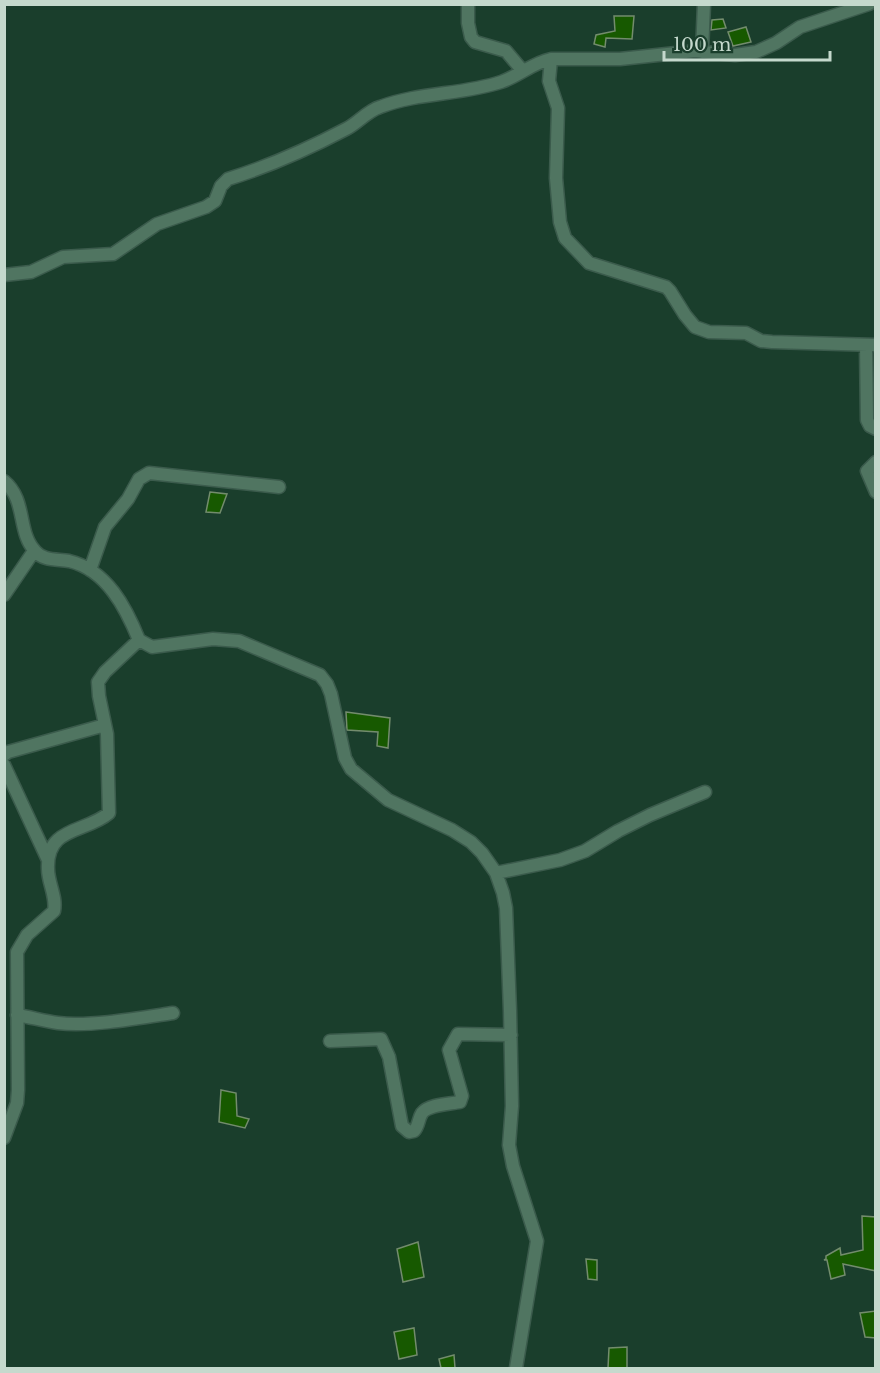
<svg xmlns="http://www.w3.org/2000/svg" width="880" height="1373" viewBox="0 0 880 1373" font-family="'Libre Baskerville',serif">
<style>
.building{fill:#175900;stroke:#738c6d;stroke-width:1.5}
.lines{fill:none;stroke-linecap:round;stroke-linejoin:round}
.street-casing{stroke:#3b5b4c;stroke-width:15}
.street{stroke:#507561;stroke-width:12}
</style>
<rect width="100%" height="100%" fill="#1a3e2c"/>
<!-- building -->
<path class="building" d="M614 16H634L632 39 606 38 605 47 594 44 596 35 615 31Z
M723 19 726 28 711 30 712 20Z
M746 27 751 42 733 46 728 32Z
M210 492 227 494 220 513 206 512Z
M346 712 390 718 388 748 377 746 378 732 347 730Z
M221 1090 236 1093 237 1116 249 1119 245 1128 219 1122Z
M862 1216 876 1217V1271L843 1264 845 1275 831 1279 827 1260H824L826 1259V1256L840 1248 841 1255 863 1250Z
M418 1242 424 1277 403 1282 397 1249Z
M586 1259 597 1260V1280L588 1279Z
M876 1311V1338L865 1337 860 1313Z
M414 1328 417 1355 399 1359 394 1332Z
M627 1347V1368H608L609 1348Z
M454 1355 455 1368H441L439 1359Z"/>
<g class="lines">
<defs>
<path id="street" d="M468 4V23L471 37 475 42 506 51 522 70
M702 52 704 4
M551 59 549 81 558 108 556 178 560 222 565 238 589 263 666 287 670 291 685 315 695 327 709 332 746 333 761 341 772 342 876 345
M4 275 31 272 63 257 113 254 157 224 206 207 215 201 221 186 228 179C270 166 308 149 346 129 358 123 367 111 380 107 419 92 462 95 501 82 519 76 532 63 551 59H620L695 51 735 55 756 52 776 43 800 27 869 4
M866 346 867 420 870 426 876 429
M876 462 867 471 876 492
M4 481C27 500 17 532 35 551 43 561 57 559 69 561 107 570 126 608 139 640L152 647 213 639 239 641 320 675 327 684 331 694 345 758 351 769 388 800 452 830 471 842 482 853 496 873 503 893 506 908 510 1011 512 1106 509 1145 513 1166 537 1241 516 1368
M90 570 105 527 128 499 139 479 149 473 279 487
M4 595 34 551
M4 755 8 752 105 725
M4 765 48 860
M496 873 560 860 585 851 618 831 650 815 705 792
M17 1015C30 1017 44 1021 58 1023 90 1027 140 1018 173 1013
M330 1041 381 1039 389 1057 402 1126 409 1132 414 1131C419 1126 418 1119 422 1113 429 1104 450 1104 460 1102L462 1096 449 1050 458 1034 511 1035
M4 1138 17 1103 18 1090 17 952 27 935 54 911C57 897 48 883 48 869 46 826 86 833 109 813L107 734 99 696 98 682 105 672 139 640"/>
</defs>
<!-- street casing -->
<use href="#street" class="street-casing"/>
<!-- street -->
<use href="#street" class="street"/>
</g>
<!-- border -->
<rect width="880" height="1373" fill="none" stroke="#c5d9cd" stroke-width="12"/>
<!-- scale -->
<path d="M664 51v9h166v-9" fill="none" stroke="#c5d9cd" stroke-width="3"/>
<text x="673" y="51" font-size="18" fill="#c5d9cd" stroke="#1a3e2c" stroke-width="4.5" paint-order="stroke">100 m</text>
</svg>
